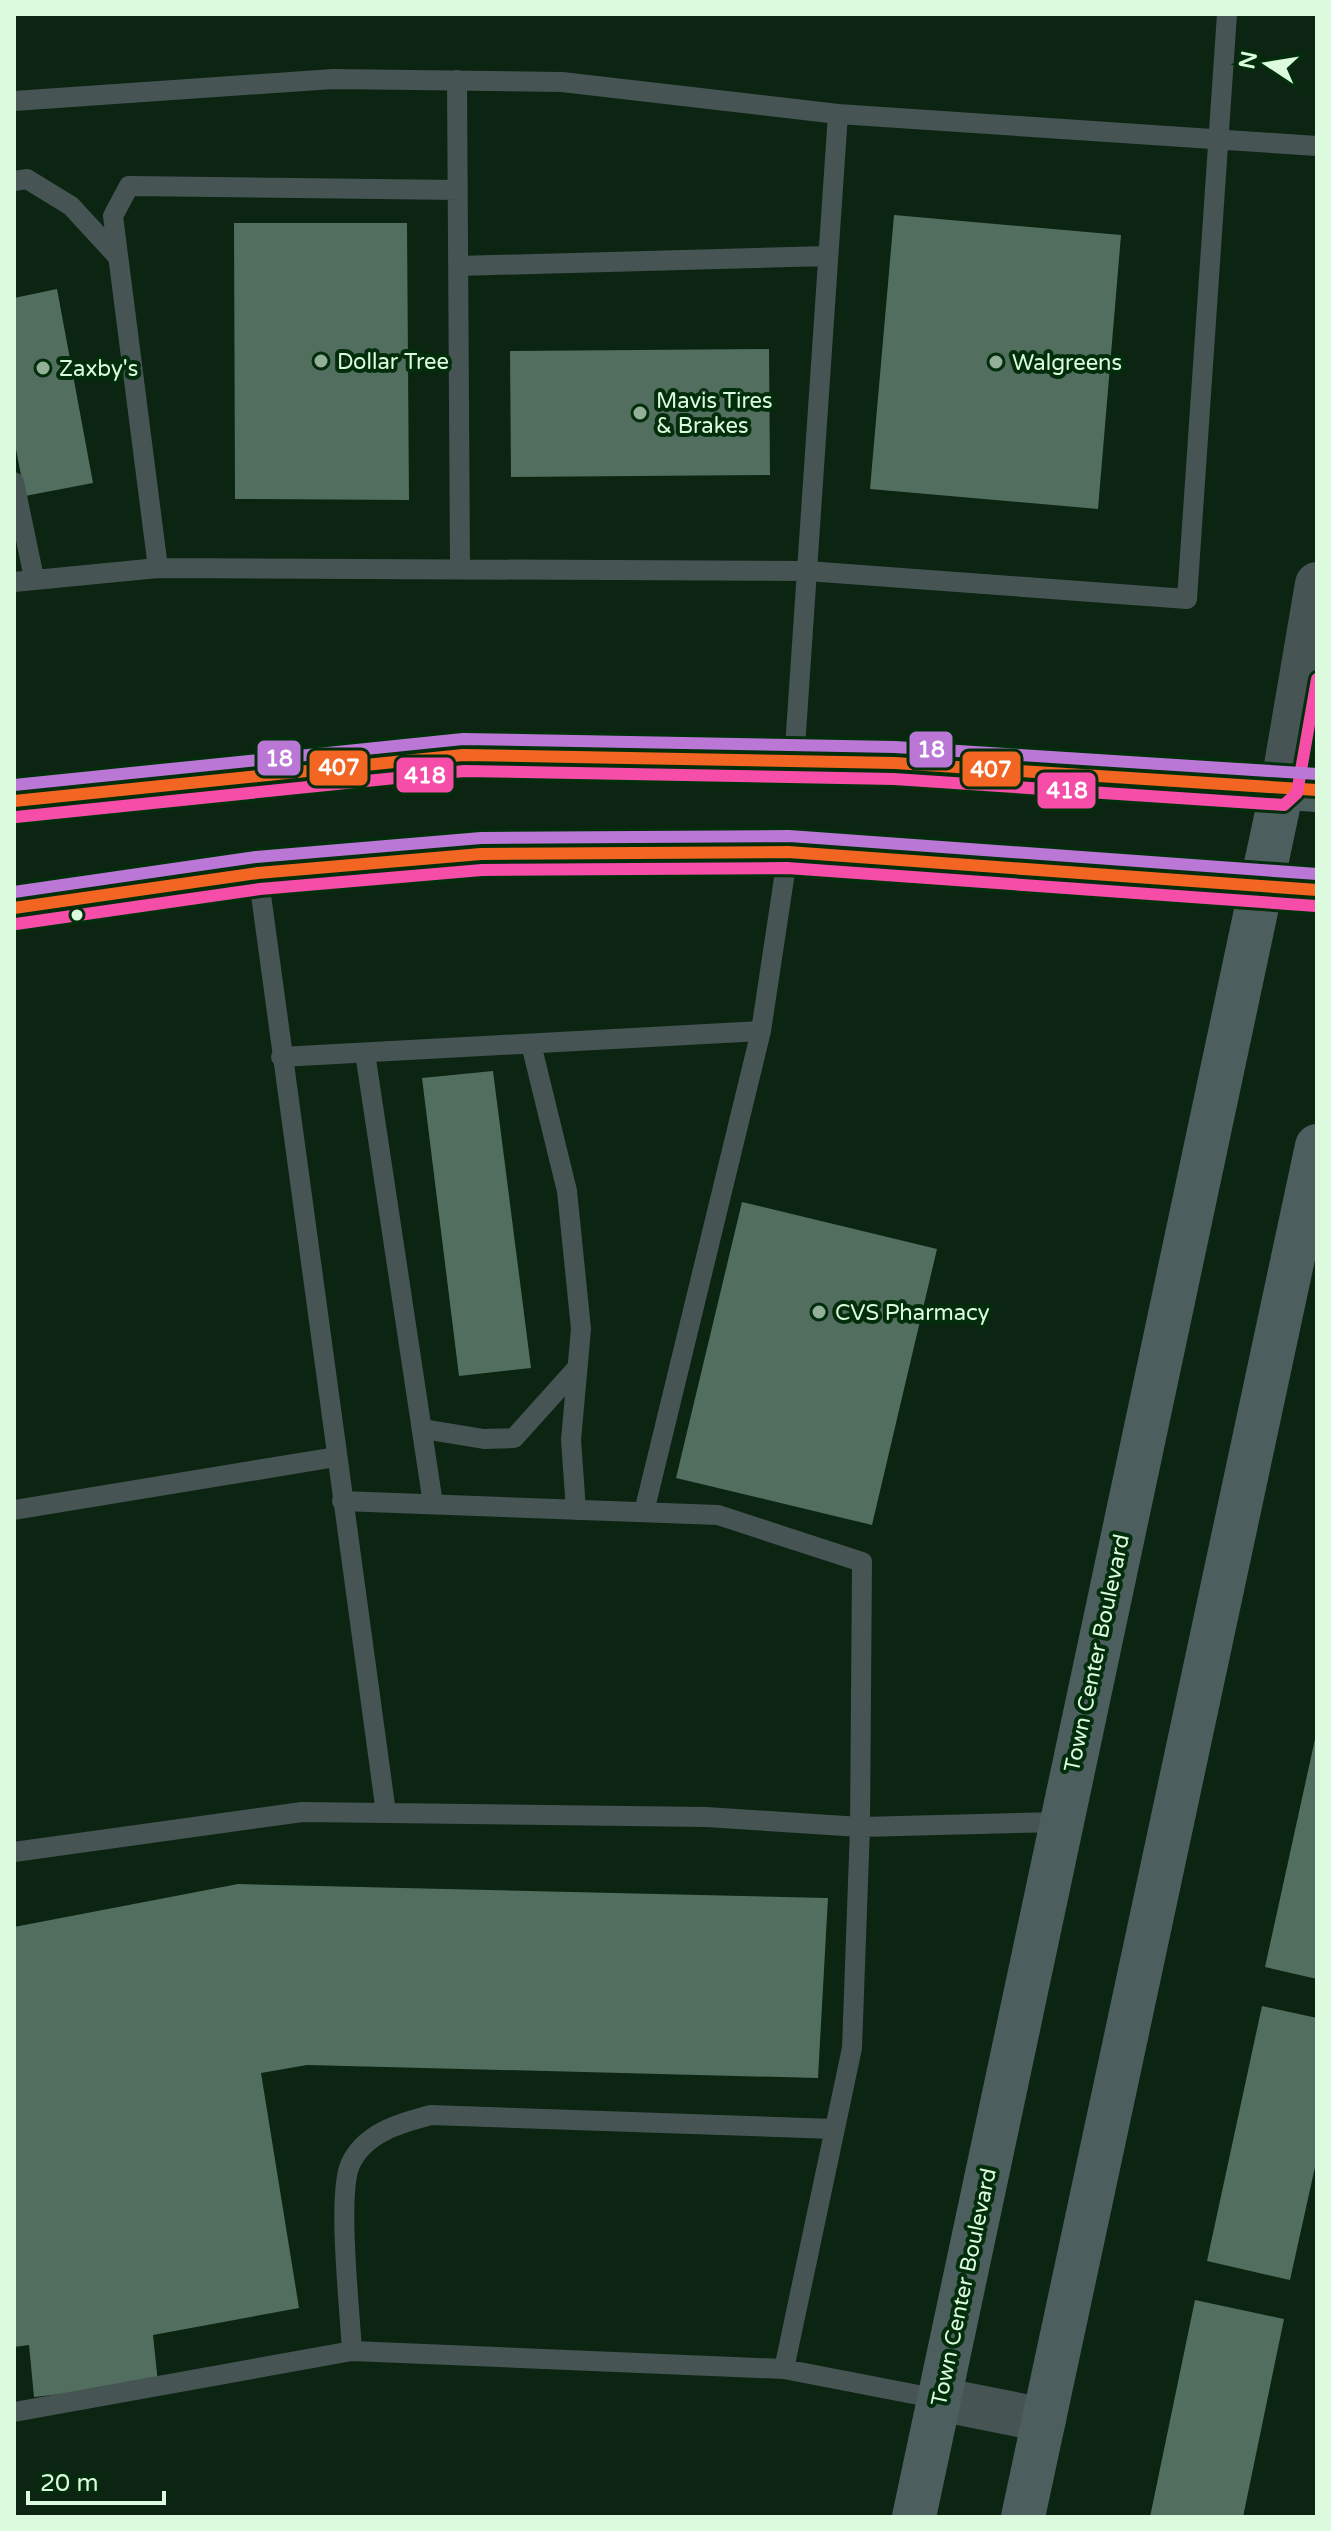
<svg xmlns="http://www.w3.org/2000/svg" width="1331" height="2531" viewBox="0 0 1331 2531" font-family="'Varela Round',sans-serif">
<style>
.building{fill:#526e5f}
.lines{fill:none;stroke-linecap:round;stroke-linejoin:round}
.service{stroke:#465453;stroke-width:20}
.tertiary{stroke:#465453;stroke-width:44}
.secondary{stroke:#4d5e5e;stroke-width:44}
.bus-1-casing{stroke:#022e0c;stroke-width:18}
.bus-2-casing{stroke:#022e0c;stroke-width:18}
.bus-3-casing{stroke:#022e0c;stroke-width:18}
.bus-1{stroke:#f26522;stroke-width:12}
.bus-2{stroke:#f54da8;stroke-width:12}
.bus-3{stroke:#ba77d6;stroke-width:12}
.poi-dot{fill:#93af97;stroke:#022e0c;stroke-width:3}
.bus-dot{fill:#dcfade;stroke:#022e0c;stroke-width:3}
.labels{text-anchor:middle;stroke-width:8;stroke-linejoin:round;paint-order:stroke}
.poi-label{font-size:22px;fill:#dcfade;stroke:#022e0c;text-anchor:start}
.street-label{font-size:22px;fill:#dcfade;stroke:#022e0c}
.line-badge{stroke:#022e0c;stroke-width:3}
.badge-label{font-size:22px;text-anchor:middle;font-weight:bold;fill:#fff}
</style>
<rect width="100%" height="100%" fill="#0c2412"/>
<!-- building -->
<path class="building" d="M894 215 1121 235 1098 509 870 489Z
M234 223H407L409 500 235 499Z
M57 289 93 483 25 496 14 439V298Z
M769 349 770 475 511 477 510 351Z
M493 1071 531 1368 459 1376 422 1078Z
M742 1202 937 1249 872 1525 676 1478Z
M1317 1730V1979L1265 1967Z
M238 1884 828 1898 818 2078 307 2065 261 2073 299 2308 153 2335 158 2383 34 2397 29 2345 14 2347V1927Z
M1262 2006 1317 2018V2158L1290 2280 1207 2261Z
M1195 2300 1284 2319 1243 2517H1150Z"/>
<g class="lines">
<!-- service -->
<path class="service" d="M457 80 460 569
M14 101 333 79 562 82 838 114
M14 181 27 179 71 206 118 257
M458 266 828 256
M14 482 34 578
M158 568 113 216 129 186 458 190
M14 582 158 568 807 571 1187 599 1227 14
M794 762 838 114 1317 146
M258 873 386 1813
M531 1044 567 1191 581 1329 571 1440 576 1510
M365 1053 433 1504
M281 1057 761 1031 788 852
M423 1429 484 1439 514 1438 577 1368
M342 1501 718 1515 862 1562 860 1827 852 2048 784 2369
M14 1510 336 1457
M644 1512 761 1031
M14 1852 302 1812 706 1817 860 1827 1060 1822
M352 2351C350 2312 337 2196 350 2165 364 2133 400 2123 431 2115L834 2129
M14 2412 352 2351 784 2369 939 2399"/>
<!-- tertiary -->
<path class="tertiary" d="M1282 789 1317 584
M939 2399 1044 2420"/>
<!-- secondary -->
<path class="secondary" d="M14 801 463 755 895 763 1317 790
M14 908 258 873 481 854 788 852 1317 890
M914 2517 1282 789
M1023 2517 1317 1146"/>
<defs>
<path id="bus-1" d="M14 801 463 755 895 763 1317 790
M14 908 258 873 481 854 788 852 1317 890"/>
<path id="bus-2" d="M16 817 464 771 894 779 1284 805 1297 793 1317 679
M16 924 260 889 482 870 787 868 1316 906"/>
<path id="bus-3" d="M14 785 463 739 895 747 1317 774
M14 892 256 857 481 838 789 836 1317 874"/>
</defs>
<!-- bus-1 casing -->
<use href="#bus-1" class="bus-1-casing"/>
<!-- bus-2 casing -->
<use href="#bus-2" class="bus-2-casing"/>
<!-- bus-3 casing -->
<use href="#bus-3" class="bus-3-casing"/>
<!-- bus-1 -->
<use href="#bus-1" class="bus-1"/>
<!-- bus-2 -->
<use href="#bus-2" class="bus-2"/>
<!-- bus-3 -->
<use href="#bus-3" class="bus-3"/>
</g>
<!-- markers -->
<g class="poi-dot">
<circle cx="321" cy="361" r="8"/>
<circle cx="996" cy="362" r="8"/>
<circle cx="43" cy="368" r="8"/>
<circle cx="640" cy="413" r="8"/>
<circle cx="819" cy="1312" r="8"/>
</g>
<circle class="bus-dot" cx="77" cy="915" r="7"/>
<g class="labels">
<!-- poi labels -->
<g class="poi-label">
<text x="337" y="369">Dollar Tree</text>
<text x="1012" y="370">Walgreens</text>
<text x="59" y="376">Zaxby's</text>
<text x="656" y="408">Mavis Tires<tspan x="656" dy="25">&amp; Brakes</tspan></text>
<text x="835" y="1320">CVS Pharmacy</text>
</g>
<!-- street labels -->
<g class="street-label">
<text transform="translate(1096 1653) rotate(-78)" y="8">Town Center Boulevard</text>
<text transform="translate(963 2287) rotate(-78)" y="8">Town Center Boulevard</text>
</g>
</g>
<g class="line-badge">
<rect x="908" y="730" width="46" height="39" rx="8" fill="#ba77d6"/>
<rect x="256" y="739" width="46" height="38" rx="8" fill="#ba77d6"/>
<rect x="308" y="749" width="61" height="38" rx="8" fill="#f26522"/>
<rect x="961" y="750" width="61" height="38" rx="8" fill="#f26522"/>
<rect x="395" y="756" width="60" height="38" rx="8" fill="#f54da8"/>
<rect x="1036" y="771" width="61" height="39" rx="8" fill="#f54da8"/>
</g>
<g class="badge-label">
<text x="931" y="757">18</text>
<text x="279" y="766">18</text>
<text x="339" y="775">407</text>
<text x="991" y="777">407</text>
<text x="425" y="783">418</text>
<text x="1067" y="798">418</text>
</g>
<!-- border -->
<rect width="1331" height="2531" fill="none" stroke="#dcfade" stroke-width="32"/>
<!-- north arrow -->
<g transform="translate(1267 64) rotate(282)" stroke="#022e0c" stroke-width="6" paint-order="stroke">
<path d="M0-6L14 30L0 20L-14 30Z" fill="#dcfade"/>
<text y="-12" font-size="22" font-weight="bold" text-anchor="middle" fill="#dcfade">N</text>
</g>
<!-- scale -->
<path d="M28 2491v12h136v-12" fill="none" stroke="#dcfade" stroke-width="4"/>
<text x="40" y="2491" font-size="24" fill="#dcfade" stroke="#022e0c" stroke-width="6" paint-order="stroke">20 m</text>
</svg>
